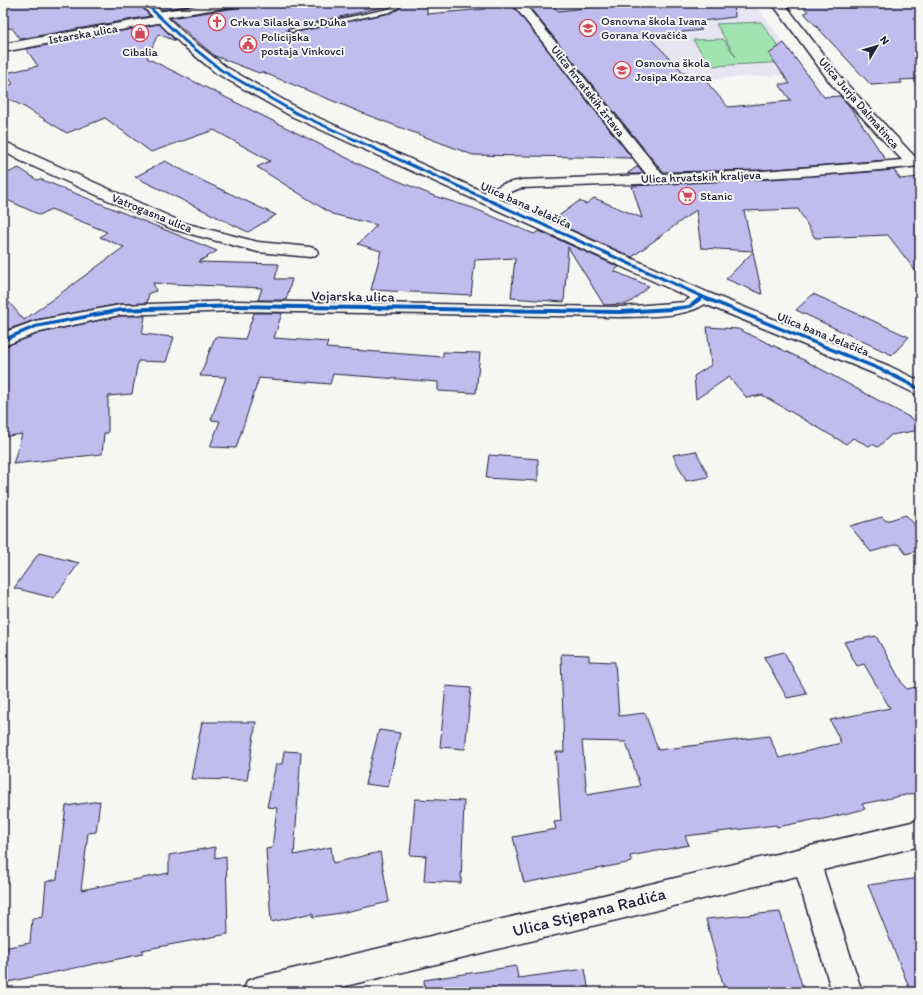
<svg xmlns="http://www.w3.org/2000/svg" width="923" height="995" viewBox="0 0 923 995" font-family="Itim,sans-serif">
<style>
.built{fill:#e6e5f1}
.green{fill:#a1e4af;stroke:#628375}
.building{fill:#c1bcee;stroke:#22223b;fill-rule:evenodd}
.lines{fill:none;stroke-linecap:round;stroke-linejoin:round}
.lane-casing{stroke:#22223b;stroke-width:3}
.street-casing{stroke:#22223b;stroke-width:3}
.secondary-casing{stroke:#22223b;stroke-width:3}
.lane{fill:#f6f6f2;fill-rule:evenodd}
.street{fill:#f6f6f2;fill-rule:evenodd}
.secondary{fill:#f6f6f2;fill-rule:evenodd}
.cycleway-casing{stroke:#f6f6f2;stroke-width:2}
.cycleway{fill:#0057b8;fill-rule:evenodd}
.labels{text-anchor:middle;stroke-width:4;stroke-linejoin:round;paint-order:stroke}
.far-poi-label{font-size:12px;fill:#22223b;stroke:#f6f6f2;text-anchor:start}
.far-street-label{font-size:12px;fill:#22223b;stroke:#f6f6f2}
.street-label{font-size:14px;fill:#22223b;stroke:#f6f6f2}
.near-street-label{font-size:17px;fill:#22223b;stroke:#f6f6f2}
</style>
<rect width="100%" height="100%" fill="#f6f6f2"/>
<filter id="ink" filterUnits="userSpaceOnUse"><feTurbulence type="fractalNoise" baseFrequency=".025" numOctaves="2"/><feDisplacementMap in="SourceGraphic" scale="8" xChannelSelector="R" yChannelSelector="G"/><feConvolveMatrix kernelMatrix="1 2 1 2 8 2 1 2 1" color-interpolation-filters="sRGB"/></filter>
<g filter="url(#ink)">
<!-- built -->
<path class="built" d="M598 3H754L807 74 724 78 601 91 539 10Z"/>
<!-- green -->
<path class="green" d="M761 22 789 62 711 66 693 40 723 39 736 57 716 24Z"/>
<!-- building -->
<path class="building" d="M3 3H138L150 16 20 39 12 28 3 29Z
M154 3H204L161 10Z
M269 3H391L392 5 287 29 291 33 390 13 399 9 401 5 400 3H427V14L485 9 480 3H511L632 158 473 155 370 116 262 72 259 73 215 56 170 18Z
M526 3H551L558 11 631 3H734L735 17 693 22 702 30 648 36 692 81 705 80 728 107 791 101 779 84H790L769 54 784 43 824 97 840 96 851 108 886 160 763 170 663 172Z
M799 3H833L837 7 885 8 882 4 914 3 920 10V79L900 80 902 83 871 85 804 13 808 12Z
M159 24 176 41 158 34 147 58 361 165 434 196 473 208 534 234 539 231 619 267 614 271 649 286 632 301 626 304 604 305 568 247 564 302 511 298 515 258 475 260 471 295 371 290 381 251 358 244 377 225 332 214 257 167 270 161 214 130 151 152 105 118 67 133 26 108 3 96V88L13 84 6 73 38 66 26 49Z
M165 161 203 181 276 215 248 232 135 177Z
M638 166 644 174H628V173Z
M19 168 37 180 40 179 217 251 198 262 279 264 275 279H292L286 300H258L262 288 153 283 156 291 149 293 147 303 120 304 35 320 3 331V295L24 320 124 247 100 237 107 232 51 209 40 215 3 198V175Z
M894 170 900 179 920 177V277L888 235 815 238 798 209 744 211 753 251 701 248 696 210 632 257 552 221 579 201 586 204 594 198 642 218 632 186 771 179Z
M753 252 762 294 726 279Z
M813 294 867 318 909 337 892 355 796 310Z
M254 313H282L274 338 328 342 326 348 443 357V352L480 353 476 393 438 391V382L333 374 330 384 259 378 236 448 210 447 220 421 211 420 226 377 200 376 215 337 245 339Z
M120 316H145L142 334 174 337 166 362 138 361 132 394 108 396V433H104L102 454 13 464 22 434 3 437V347L40 333Z
M707 327 738 329 804 360 920 423V430L891 435 878 447 872 444 869 446 853 438 846 444 762 395 747 398 729 377 696 399 694 376 711 365Z
M696 451 709 477 686 481 673 455Z
M489 455 538 459V481L486 478Z
M906 515 920 531V550L906 554 898 544 871 552 850 526 882 517 886 521Z
M39 553 79 563 54 598 14 588Z
M876 636 903 685 907 689 920 686V792L862 804 865 809 819 820 818 819 777 827 776 825 685 836 689 845 630 856 632 862 524 883 513 837 556 829 554 822 561 821 556 752H564L561 654 589 655V661L615 662 619 716 645 713 658 750 769 736 779 758 841 743 830 720 890 708 864 664 857 666 844 642ZM582 741 626 742 640 786 587 795Z
M784 652 807 694 787 698 764 657Z
M446 686 471 688 465 749 440 747Z
M202 722H256L247 780 191 779Z
M379 730 400 733 388 787 365 784Z
M284 751 301 752 294 855 331 847 333 863 380 852 389 902 341 913 313 917V913L271 922 266 849 272 848 277 808 267 807 276 764H282Z
M415 799 464 801 461 883 424 881 426 856 410 855Z
M100 801 96 832 88 833 81 890 169 873V855L215 847V858L226 856 228 934 142 950V954L3 983V948L30 943 32 919 43 917 46 882 57 879 66 806Z
M920 878V992H911L868 885Z
M780 912 804 992H725L706 919Z
M516 966 518 978 585 969 589 992H425L424 980Z"/>
<g class="lines">
<defs>
<path id="lane" d="M392 3H398L400 5 398 8 390 12 291 32 288 30 388 9 394 6Z"/>
<path id="street" d="M213 3H241L235 6 167 17 169 19 167 21 163 22 3 52V44L154 17 152 15 154 13 158 12Z
M512 3H524L662 174 763 171 902 160 832 85 772 3H784L842 79 916 158H920V166C788 180 655 183 522 188 508 191 493 205 480 201L477 198 480 195 503 184 522 180 647 175Z
M3 141 184 223 258 242 310 247 316 249 318 252 316 255 310 257 258 252 172 229 21 161 3 151Z
M703 292 709 293 712 297C696 319 645 316 620 317L236 311 120 315 40 332 3 346V333L35 321 120 305 236 301 620 307 685 302 697 293Z
M920 820V846L823 870 862 992H832L797 876 321 992H243L247 981 258 977Z"/>
<path id="secondary" d="M139 3H152L189 38 226 67 301 110 709 293 889 366 920 381V396L875 374 697 301 291 116 216 73 181 44Z"/>
</defs>
<!-- lane casing -->
<use href="#lane" class="lane-casing"/>
<!-- street casing -->
<use href="#street" class="street-casing"/>
<!-- secondary casing -->
<use href="#secondary" class="secondary-casing"/>
<!-- lane -->
<use href="#lane" class="lane"/>
<!-- street -->
<use href="#street" class="street"/>
<!-- secondary -->
<use href="#secondary" class="secondary"/>
<defs>
<path id="cycleway" d="M143 3H147L186 40 222 69 297 112 705 296 884 369 920 387V391L880 371 703 299 690 308 671 311 620 314 236 308 120 312 36 328 3 342V338L35 325 120 308 236 304 620 310 671 307 689 305 699 297 295 114 220 71 184 42Z"/>
</defs>
<!-- cycleway casing -->
<use href="#cycleway" class="cycleway-casing"/>
<!-- cycleway -->
<use href="#cycleway" class="cycleway"/>
</g>
</g>
<!-- icons -->
<defs>
<symbol id="church-ring" viewBox="-11 -11 22 22"><circle r="9.5" fill="#f6f6f2" stroke="#d1495b" stroke-width="1.5"/><path d="M-1.2-6h2.4v3.5h3.3v2.4h-3.3V6h-2.4V-.1h-3.3v-2.4h3.3Z" fill="#d1495b"/></symbol>
<symbol id="school-ring" viewBox="-11 -11 22 22"><circle r="9.5" fill="#f6f6f2" stroke="#d1495b" stroke-width="1.5"/><path d="M0-5L7-2L0 1L-7-2ZM-4 1L0 2.5L4 1V4Q0 6-4 4Z" fill="#d1495b"/></symbol>
<symbol id="shop-ring" viewBox="-11 -11 22 22"><circle r="9.5" fill="#f6f6f2" stroke="#d1495b" stroke-width="1.5"/><path d="M-5-2.5h2.3a2.7 3.5 0 0 1 5.4 0H5L5.5 6h-11ZM-1.5-2.5h3a1.5 2.3 0 0 0-3 0Z" fill="#d1495b"/></symbol>
<symbol id="civic-ring" viewBox="-11 -11 22 22"><circle r="9.5" fill="#f6f6f2" stroke="#d1495b" stroke-width="1.5"/><path d="M-.6-6.5H3V-4.5H.6V-3L4-1V1h2V6H-6V1h2V-1L-.6-3ZM-1.2 2.5V6h2.4V2.5Z" fill="#d1495b"/></symbol>
<symbol id="supermarket-ring" viewBox="-11 -11 22 22"><circle r="9.5" fill="#f6f6f2" stroke="#d1495b" stroke-width="1.5"/><path d="M-6-5.5h2.5l.6 2H6L4.5 2H-2.5L-4.4-4H-6ZM-1.5 3.2a1.3 1.3 0 1 0 .1 0ZM3 3.2a1.3 1.3 0 1 0 .1 0Z" fill="#d1495b"/></symbol>
</defs>
<g fill-rule="evenodd">
<use href="#church-ring" x="207" y="12" width="20" height="20"/>
<use href="#school-ring" x="578" y="18" width="20" height="20"/>
<use href="#shop-ring" x="130" y="23" width="20" height="20"/>
<use href="#civic-ring" x="238" y="34" width="20" height="20"/>
<use href="#school-ring" x="612" y="60" width="20" height="20"/>
<use href="#supermarket-ring" x="677" y="186" width="20" height="20"/>
</g>
<g class="labels">
<!-- far-poi labels -->
<g class="far-poi-label">
<text x="601" y="25">Osnovna škola Ivana<tspan x="601" dy="14">Gorana Kovačića</tspan></text>
<text x="230" y="26">Crkva Silaska sv. Duha</text>
<text x="261" y="41">Policijska<tspan x="261" dy="14">postaja Vinkovci</tspan></text>
<text x="140" y="56" text-anchor="middle">Cibalia</text>
<text x="635" y="67">Osnovna škola<tspan x="635" dy="14">Josipa Kozarca</tspan></text>
<text x="700" y="200">Stanic</text>
</g>
<!-- far-street labels -->
<g class="far-street-label">
<text transform="translate(83 34) rotate(-10)" y="4">Istarska ulica</text>
<text transform="translate(588 91) rotate(52)" y="4">Ulica hrvatskih žrtava</text>
<text transform="translate(859 103) rotate(49)" y="4">Ulica Jurja Dalmatinca</text>
<text transform="translate(701 177) rotate(-2)" y="4">Ulica hrvatskih kraljeva</text>
<text transform="translate(526 205) rotate(24)" y="4">Ulica bana Jelačića</text>
<text transform="translate(152 213) rotate(22)" y="4">Vatrogasna ulica</text>
<text transform="translate(823 334) rotate(22)" y="4">Ulica bana Jelačića</text>
</g>
<!-- street labels -->
<g class="street-label">
<text transform="translate(353 296) rotate(1)" y="5">Vojarska ulica</text>
</g>
<!-- near-street labels -->
<g class="near-street-label">
<text transform="translate(589 912) rotate(-14)" y="6">Ulica Stjepana Radića</text>
</g>
</g>
<!-- margin -->
<rect width="923" height="995" fill="none" stroke="#f6f6f2" stroke-width="16"/>
<rect x="8" y="8" width="907" height="979" fill="none" stroke="#22223b" stroke-width="1.5" filter="url(#ink)"/>
<!-- north arrow -->
<g transform="translate(877 46) rotate(52)" stroke="#f6f6f2" stroke-width="3" paint-order="stroke">
<path d="M0-3L7 15L0 10L-7 15Z" fill="#22223b"/>
<text y="-6" font-size="11" font-weight="bold" text-anchor="middle" fill="#22223b">N</text>
</g>
</svg>
